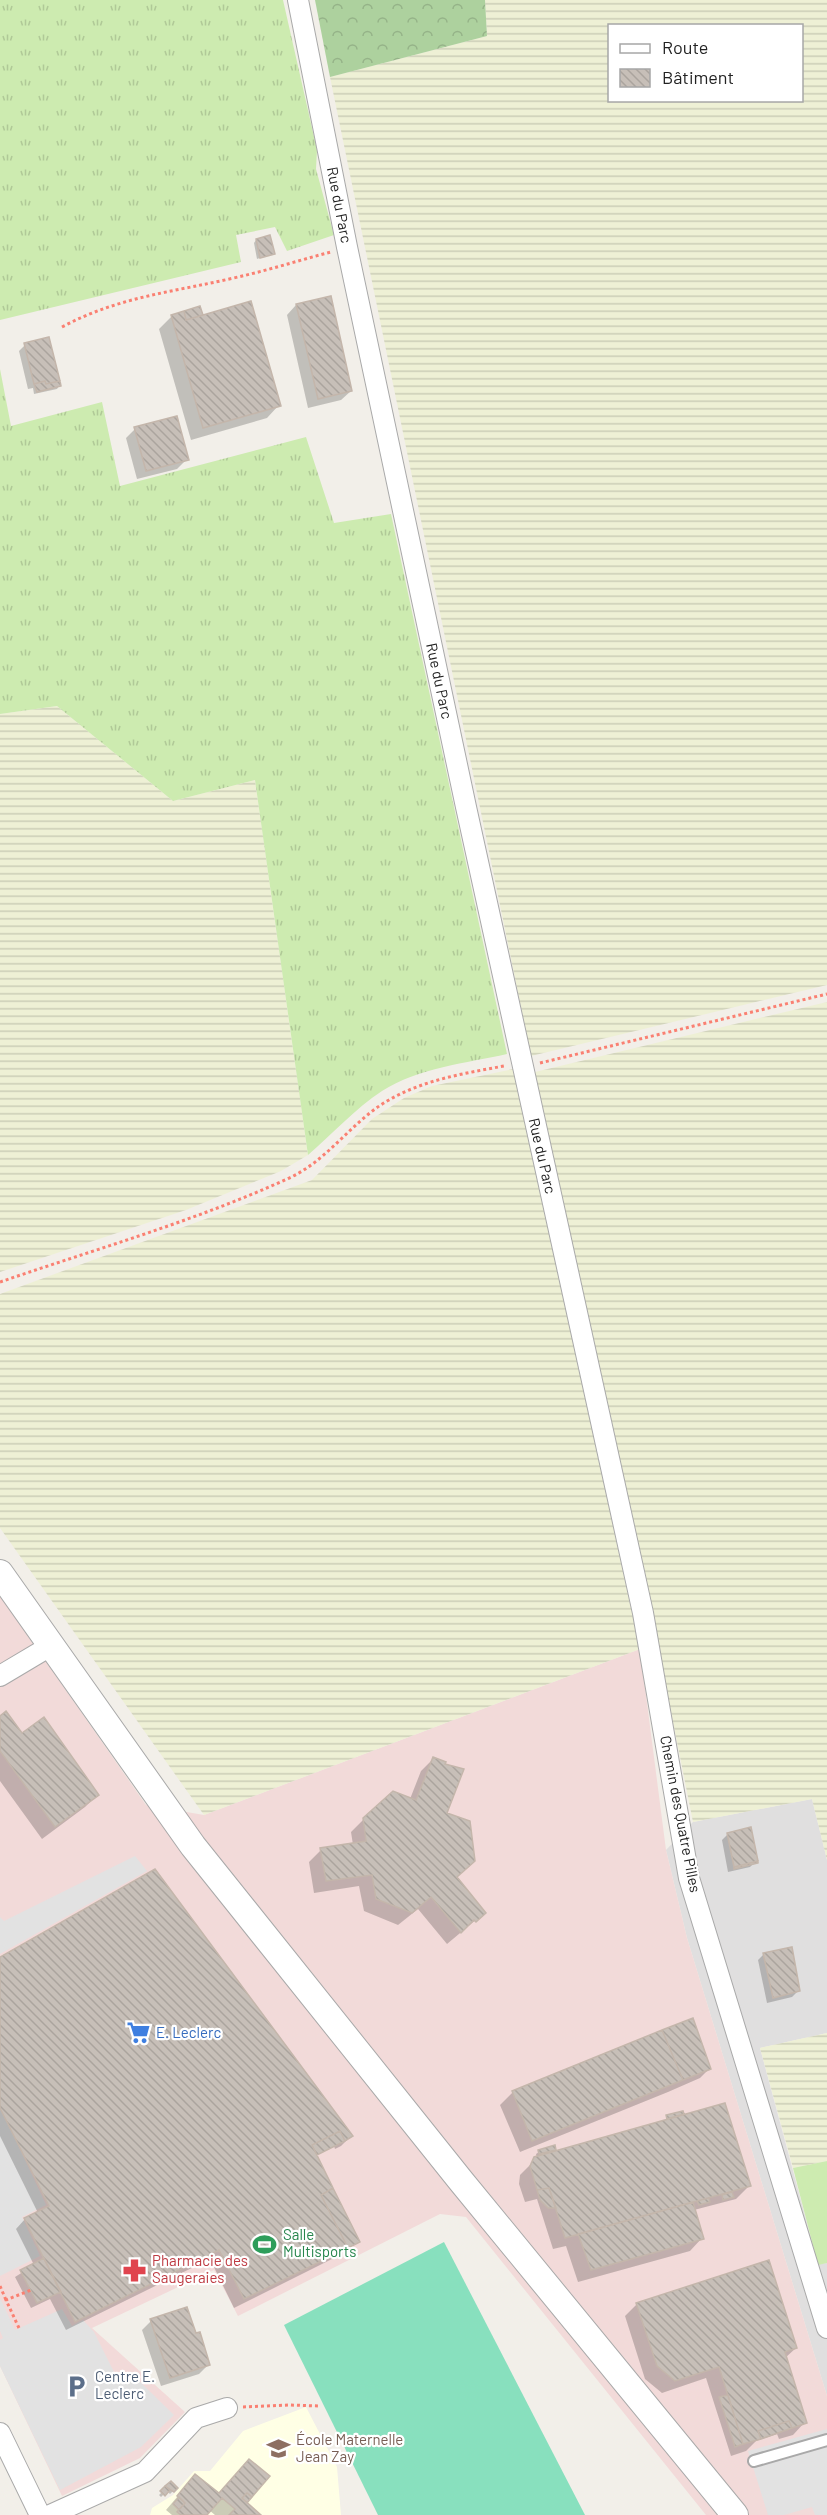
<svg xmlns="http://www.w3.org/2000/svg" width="827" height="2515" viewBox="0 0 827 2515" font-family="Barlow,sans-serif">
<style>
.residential{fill:#e0dfdf}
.commercial{fill:#f2dad9}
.education{fill:#ffffe5}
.farmland{fill:url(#farmland-rules);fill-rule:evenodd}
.grass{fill:url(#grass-tufts)}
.forest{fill:url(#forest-crowns)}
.garden{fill:#cdebb0}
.pitch{fill:#88e0be}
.parking{fill:#e2e2e2}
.shadow{fill:#0003}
.building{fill:url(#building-back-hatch);stroke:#c4b6ab;stroke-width:1.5}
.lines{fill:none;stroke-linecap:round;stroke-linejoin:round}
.service-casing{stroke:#a9a9a9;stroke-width:14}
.minor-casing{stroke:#a9a9a9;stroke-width:22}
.tertiary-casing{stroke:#a9a9a9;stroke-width:28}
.path{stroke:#fa8072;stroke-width:3;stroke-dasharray:3 3;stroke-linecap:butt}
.service{stroke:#fff;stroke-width:10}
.minor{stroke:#fff;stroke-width:20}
.tertiary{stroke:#fff;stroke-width:26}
.labels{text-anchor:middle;stroke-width:4.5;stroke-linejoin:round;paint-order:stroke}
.street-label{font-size:15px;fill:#222;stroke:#fff}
.shop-label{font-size:15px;fill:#366cbe;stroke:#fff;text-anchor:start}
.leisure-label{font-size:15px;fill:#27864d;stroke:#fff;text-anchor:start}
.health-label{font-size:15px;fill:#be3a42;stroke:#fff;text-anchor:start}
.service-label{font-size:15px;fill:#4e5e75;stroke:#fff;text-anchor:start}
.education-label{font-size:15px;fill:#785e54;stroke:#fff;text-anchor:start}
</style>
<defs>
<pattern id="farmland-rules" width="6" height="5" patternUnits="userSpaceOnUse" patternTransform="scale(1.5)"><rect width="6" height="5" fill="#eef0d5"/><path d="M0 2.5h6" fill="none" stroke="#ccceb7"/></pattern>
<pattern id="grass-tufts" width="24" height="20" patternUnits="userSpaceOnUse" patternTransform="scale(1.5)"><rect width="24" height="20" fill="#cdebb0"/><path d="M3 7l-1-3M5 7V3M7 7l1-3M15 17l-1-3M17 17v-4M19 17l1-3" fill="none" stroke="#b0c997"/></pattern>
<pattern id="forest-crowns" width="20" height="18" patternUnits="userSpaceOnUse" patternTransform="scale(1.5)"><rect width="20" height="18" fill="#add19e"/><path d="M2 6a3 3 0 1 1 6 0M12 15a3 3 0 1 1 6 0" fill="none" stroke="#95b388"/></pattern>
<pattern id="building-back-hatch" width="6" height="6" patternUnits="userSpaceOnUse" patternTransform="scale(1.5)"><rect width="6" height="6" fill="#c7bfb8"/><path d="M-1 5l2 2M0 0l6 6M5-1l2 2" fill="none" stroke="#aba49e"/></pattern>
</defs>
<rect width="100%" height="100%" fill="#f2efe9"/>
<!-- residential -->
<path class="residential" d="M812 1799 827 1860V2033L760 2048 818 2264 827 2263V2396L687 1938 666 1850 693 1822Z"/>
<!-- commercial -->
<path class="commercial" d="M0 1596 146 1805 204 1815 640 1649 666 1850 687 1938 827 2396V2515H706L466 2217 440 2214 238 2316 214 2270 92 2328 185 2412 140 2458 62 2496 0 2366Z"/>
<!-- education -->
<path class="education" d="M306 2407 337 2467 341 2515H150L152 2508 173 2495 194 2471H210L243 2431Z"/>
<!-- farmland -->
<path class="farmland" d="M485 0H827V985L531 1056 330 77 487 36ZM610 26H802V100H610Z
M57 706 173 801 255 780 308 1155 281 1171 186 1210 0 1272V714Z
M827 1002V1860L812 1799 693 1822 657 1642 535 1072Z
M513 1069 640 1649 204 1815 0 1528V1294L312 1180 372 1119 404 1098 432 1086Z
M827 2033V2161L793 2168 760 2048Z"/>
<!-- grass -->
<path class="grass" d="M0 0H283L317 150 316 169 334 235 287 251 275 227 236 235 241 262 0 320Z
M0 369 11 426 102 402 120 486 306 437 334 523 391 514 507 1054C467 1063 418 1068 382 1091 356 1108 331 1135 308 1155L255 780 173 801 57 706 0 714Z"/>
<!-- forest -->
<path class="forest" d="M315 0H485L487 36 330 77Z"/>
<!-- garden -->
<path class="garden" d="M827 2161V2263L818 2265 793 2168Z"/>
<!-- pitch -->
<path class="pitch" d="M444 2242 585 2515H378L284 2325Z"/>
<!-- parking -->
<path class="parking" d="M135 1856 147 1871 0 1954V1917L4 1921Z
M0 2106 46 2205 22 2217 40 2256 0 2276Z
M0 2298 15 2330 62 2309 72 2326 83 2320 94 2332 116 2376 130 2372 174 2415 141 2447 60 2490 0 2366V2340L3 2338 0 2331Z
M827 2429V2515H815L812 2507 784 2515H768L748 2451Z"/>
<!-- shadow -->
<path class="shadow" d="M256 240 273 253 257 259 254 243Z
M296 305 351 391 341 400 308 408 287 315Z
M199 308 202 317 279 405 267 418 191 440 159 329 172 316Z
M25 345 59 386 57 389 34 394 33 388 28 389 19 351Z
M135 429 187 459 177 469 137 479 126 438Z
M0 1717 97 1795 85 1807 42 1839 0 1781Z
M433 1759 445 1813 451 1881 484 1913 447 1944 418 1909 398 1925 364 1911 359 1886 314 1893 309 1862 321 1850 353 1845 351 1832 364 1819 410 1799 421 1771Z
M728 1834 756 1861 750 1867 728 1872 722 1840Z
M764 1954 798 1991 792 1997 767 2003 758 1960Z
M0 1959 351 2136 341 2146 335 2149 334 2146 315 2155 358 2242 336 2257 234 2308 210 2259 66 2330 50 2299 31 2308 15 2277 34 2265 16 2229 25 2219 38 2213 0 2136Z
M709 2069 700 2078 668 2092 520 2152 500 2105 513 2092Z
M682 2114 678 2118 749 2186 736 2199 694 2210 702 2238 690 2251 578 2282 566 2246 553 2249 537 2199 525 2202 519 2184 520 2175 537 2158 536 2154 539 2152 554 2149 551 2153 665 2121 667 2116Z
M637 2304 796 2348 785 2358 805 2422 793 2435 779 2439 777 2434 756 2441 746 2451 731 2456 706 2378 662 2393 645 2379 625 2316Z
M151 2321 195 2335 209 2364 199 2374 161 2386 142 2330Z
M249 2461 245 2503 259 2515H215L209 2510 205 2515H172L166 2510 195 2476 218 2495Z
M171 2483 176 2488 170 2494 167 2491 161 2497 159 2495Z"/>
<!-- building -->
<path class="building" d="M270 235 275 254 260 258 256 239Z
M331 296 352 391 318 399 296 304Z
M251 301 281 406 203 428 171 315 184 311 186 320Z
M200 306 203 315 186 320 184 311Z
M49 337 60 381 46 384 45 381 34 384 24 343Z
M45 381 46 384 60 381 61 386 37 392 34 384Z
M177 416 189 460 146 471 134 427Z
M6 1711 22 1733 44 1717 99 1795 55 1827 0 1751V1716Z
M433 1757 446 1762 445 1764 464 1769 447 1813 470 1821 475 1861 457 1877 486 1913 476 1922 474 1920 461 1933 431 1897 412 1913 376 1899 372 1875 326 1881 320 1848 366 1841 363 1818 393 1791 416 1800Z
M751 1827 758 1861 734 1867 727 1833Z
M758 1861V1863L734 1869V1867Z
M155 1869 353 2136 345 2141 340 2131 312 2145 333 2188 321 2195 348 2248 244 2299 219 2250 75 2322 24 2218 49 2206 0 2108V1957Z
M792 1947 800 1991 773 1998 763 1953Z
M693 2018 711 2069 683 2080 662 2030Z
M662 2030 683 2080 532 2141 512 2091Z
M725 2103 751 2186 565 2238 549 2188 537 2190 530 2166 534 2157Z
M683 2111 684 2114 667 2119 666 2115Z
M340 2131 345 2141 317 2155 312 2145Z
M555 2145 556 2150 539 2154 538 2150Z
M333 2188 360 2242 348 2248 321 2195Z
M549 2188 556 2208H548L540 2200 537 2190Z
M732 2192 734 2197 723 2200 722 2195Z
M709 2198 710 2202 699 2205 697 2201Z
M693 2202 704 2239 591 2270 578 2234Z
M44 2258 61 2292 37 2303 20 2270Z
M769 2260 797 2348 785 2352 807 2423 792 2428 789 2421 758 2431 761 2439 743 2444 719 2367 675 2381 657 2366 636 2303Z
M187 2307 196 2333 200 2332 210 2365 170 2378 150 2319Z
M728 2395 743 2444 735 2447 719 2397Z
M789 2421 792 2428 761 2439 758 2431Z
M249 2459 270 2476 252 2497 247 2493 242 2498 261 2515H229L235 2509 222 2498 207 2515H181L177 2512 185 2503 177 2496 195 2474 219 2493Z
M171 2481 178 2488 174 2492 165 2486Z
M165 2486 170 2490 165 2496 160 2491Z
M247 2493 252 2497 247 2503 242 2498Z
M179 2497 185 2503 179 2510 173 2504Z"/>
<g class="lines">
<defs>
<path id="service" d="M754 2461 827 2440"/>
<path id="minor" d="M298 0 347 247 466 807 643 1613 689 1878 827 2328
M0 1676 52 1645
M0 2433 40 2515
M50 2515 145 2472 196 2418 227 2408"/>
<path id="tertiary" d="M0 1573 193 1846 461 2181 735 2515"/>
</defs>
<!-- service casing -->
<use href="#service" class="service-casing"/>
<!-- minor casing -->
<use href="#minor" class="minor-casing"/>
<!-- tertiary casing -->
<use href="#tertiary" class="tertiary-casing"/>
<!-- path -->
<path class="path" d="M62 327C120 296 175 292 238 277 269 270 300 260 331 252
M540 1063 827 994
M0 1282C96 1249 195 1221 287 1179 319 1165 339 1139 365 1117 404 1083 455 1075 504 1066
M0 2286 6 2300
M19 2328 6 2300 31 2290
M243 2407 289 2405 319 2406"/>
<!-- service -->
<use href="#service" class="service"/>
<!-- minor -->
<use href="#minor" class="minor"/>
<!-- tertiary -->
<use href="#tertiary" class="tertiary"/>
</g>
<!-- icons -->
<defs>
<symbol id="supermarket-bare" viewBox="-9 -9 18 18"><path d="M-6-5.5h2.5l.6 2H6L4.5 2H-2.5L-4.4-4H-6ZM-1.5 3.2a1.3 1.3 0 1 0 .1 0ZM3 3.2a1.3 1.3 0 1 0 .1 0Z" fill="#3f7fe0" stroke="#fff" stroke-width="2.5" paint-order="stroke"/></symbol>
<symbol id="stadium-bare" viewBox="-9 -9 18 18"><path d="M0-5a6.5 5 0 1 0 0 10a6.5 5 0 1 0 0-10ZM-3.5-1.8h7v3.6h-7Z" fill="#2e9e5b" stroke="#fff" stroke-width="2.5" paint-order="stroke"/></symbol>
<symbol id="pharmacy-bare" viewBox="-9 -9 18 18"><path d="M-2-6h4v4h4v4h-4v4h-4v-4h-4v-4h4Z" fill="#e0444e" stroke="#fff" stroke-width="2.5" paint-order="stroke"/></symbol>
<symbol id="parking-bare" viewBox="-9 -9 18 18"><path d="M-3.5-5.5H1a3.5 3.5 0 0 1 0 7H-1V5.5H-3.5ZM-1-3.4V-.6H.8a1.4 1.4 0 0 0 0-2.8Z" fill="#5c6f8a" stroke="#fff" stroke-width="2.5" paint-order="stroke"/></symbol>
<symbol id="school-bare" viewBox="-9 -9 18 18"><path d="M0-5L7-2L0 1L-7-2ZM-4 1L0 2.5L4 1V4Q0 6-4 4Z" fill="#8d6e63" stroke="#fff" stroke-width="2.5" paint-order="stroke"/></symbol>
</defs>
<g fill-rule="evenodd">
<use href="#supermarket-bare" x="122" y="2016" width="33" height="33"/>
<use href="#stadium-bare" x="248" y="2228" width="33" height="33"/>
<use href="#pharmacy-bare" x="118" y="2254" width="33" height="33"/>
<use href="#parking-bare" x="60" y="2370" width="33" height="33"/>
<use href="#school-bare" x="262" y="2432" width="33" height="33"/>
</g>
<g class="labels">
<!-- street labels -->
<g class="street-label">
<text transform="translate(339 205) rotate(79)" y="5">Rue du Parc</text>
<text transform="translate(439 681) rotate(78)" y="5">Rue du Parc</text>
<text transform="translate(542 1156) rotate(77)" y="5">Rue du Parc</text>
<text transform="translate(680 1814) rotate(79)" y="5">Chemin des Quatre Pilles</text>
</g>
<!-- shop labels -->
<g class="shop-label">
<text x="156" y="2038">E. Leclerc</text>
</g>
<!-- leisure labels -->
<g class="leisure-label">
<text x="283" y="2240">Salle<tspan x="283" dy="17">Multisports</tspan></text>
</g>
<!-- health labels -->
<g class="health-label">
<text x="152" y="2266">Pharmacie des<tspan x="152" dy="17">Saugeraies</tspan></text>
</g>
<!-- service labels -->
<g class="service-label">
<text x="95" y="2382">Centre E.<tspan x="95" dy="17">Leclerc</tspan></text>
</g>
<!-- education labels -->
<g class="education-label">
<text x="296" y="2445">École Maternelle<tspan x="296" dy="17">Jean Zay</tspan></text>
</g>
</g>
<!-- legend -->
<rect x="608" y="24" width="195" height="78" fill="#ffffff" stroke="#a7a7a7" stroke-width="1.5"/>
<rect x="620" y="44" width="30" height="9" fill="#ffffff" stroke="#a7a7a7" stroke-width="1.5"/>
<text x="662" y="54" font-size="18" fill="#222222">Route</text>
<rect x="620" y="69" width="30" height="18" fill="url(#building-back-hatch)" stroke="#a7a7a7" stroke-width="1.5"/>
<text x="662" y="84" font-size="18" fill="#222222">Bâtiment</text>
</svg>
